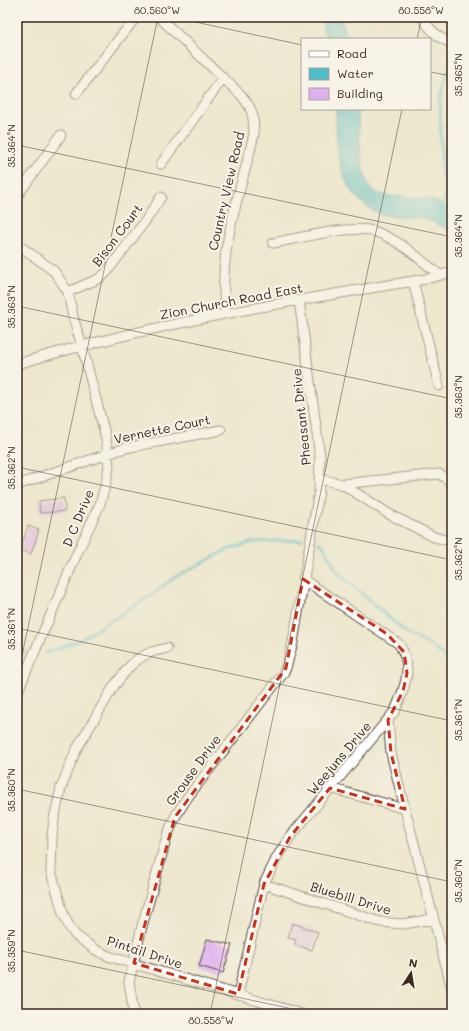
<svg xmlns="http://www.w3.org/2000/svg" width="469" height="1031" viewBox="0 0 469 1031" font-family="Mali,sans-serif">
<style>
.water{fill:#4fbcca;stroke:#457374}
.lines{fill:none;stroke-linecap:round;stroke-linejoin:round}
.stream{stroke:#4fbcca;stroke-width:3}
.building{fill:#ddb0ef}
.street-casing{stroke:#564638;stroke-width:11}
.street{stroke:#fff;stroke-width:9}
.marked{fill:none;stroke:#c8321e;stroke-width:3;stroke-dasharray:8 5;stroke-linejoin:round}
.ticks{fill:none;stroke:#3b2a1e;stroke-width:1;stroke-opacity:0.45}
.labels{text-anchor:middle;stroke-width:4;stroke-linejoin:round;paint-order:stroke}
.street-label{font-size:13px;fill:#3b2a1e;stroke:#f7f3e8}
.neatline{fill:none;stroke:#3b2a1e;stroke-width:1.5}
.ticks-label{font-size:10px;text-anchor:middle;fill:#3b2a1e}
</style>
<rect width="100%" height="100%" fill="#f7f3e8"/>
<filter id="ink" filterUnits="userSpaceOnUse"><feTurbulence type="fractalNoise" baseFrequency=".025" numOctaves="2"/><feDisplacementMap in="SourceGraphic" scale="8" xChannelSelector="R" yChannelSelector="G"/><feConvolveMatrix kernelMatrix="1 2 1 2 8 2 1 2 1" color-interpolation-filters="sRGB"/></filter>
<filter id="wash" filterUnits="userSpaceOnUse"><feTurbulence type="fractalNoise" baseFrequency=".012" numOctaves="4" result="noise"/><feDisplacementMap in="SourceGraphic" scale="16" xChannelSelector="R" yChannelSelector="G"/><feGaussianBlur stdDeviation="0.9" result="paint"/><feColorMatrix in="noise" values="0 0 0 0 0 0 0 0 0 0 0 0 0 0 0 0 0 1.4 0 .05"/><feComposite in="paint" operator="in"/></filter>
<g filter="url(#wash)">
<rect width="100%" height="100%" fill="#ede7cd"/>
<!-- water -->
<path class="water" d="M321 17H341L347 39H326Z
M336 109H358C359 127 359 182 375 192 378 194 383 194 387 195 391 196 394 197 399 196L430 199 452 208V232C441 226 430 220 418 218 407 217 395 217 384 215 377 213 371 209 365 205 336 182 336 143 336 109Z"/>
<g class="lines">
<!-- stream -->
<path class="stream" d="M443 207 444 205 445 186 442 175 440 119 441 97 446 75 452 58
M318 543 322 544 338 573 407 633 430 645 448 659 452 661
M46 653 80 640 147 598 175 577 227 550 253 542 302 540
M17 657 25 651"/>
</g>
<g id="blocks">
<!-- building -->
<path class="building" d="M64 498 65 511 40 513 39 501Z
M28 526 39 530 31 554 20 550Z
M292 923 318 932 312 950 295 945 296 940 288 938Z
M207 939 232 945 223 973 199 966Z"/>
</g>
</g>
<g filter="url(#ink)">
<use href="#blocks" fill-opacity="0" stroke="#564638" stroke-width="1"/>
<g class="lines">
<defs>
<path id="street" d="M159 17 241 95C254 111 253 114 254 134 241 193 216 252 226 313
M422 17C429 29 438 39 452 43
M76 94 136 17
M161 164 223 78
M17 196 61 135
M273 243C296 239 353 224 373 231 399 239 419 259 440 275
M17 244 54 271 68 292 73 317 82 346 106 438 109 466 106 483 100 504 79 549 17 693
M413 281 439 386
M68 292 100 278 106 273 146 220 161 197
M17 364C151 324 289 301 426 279L452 272
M319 479 342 484 439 474 452 482
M342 484 389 514 434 537 446 540 452 538
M17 485 125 448 221 430
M167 648 151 652 138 659 130 666 114 686 76 750 61 788 54 819 52 837 51 871 63 913 69 926 75 935 96 950 108 956 302 1014
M388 720 391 753 405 809
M330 788 405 809 452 989
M264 884 380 922 403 924 433 919
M238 994 264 884 277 857 290 837 395 711C405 687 414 667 399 644L303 579
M134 1014 129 982 141 930 167 836 175 817 187 798 282 675 286 668 293 642 319 491 320 456 299 300"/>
</defs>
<!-- street casing -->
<use href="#street" class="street-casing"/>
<!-- street -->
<use href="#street" class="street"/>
</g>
</g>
<!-- marked area -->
<path d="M0 0H469V1031H0ZM303 579 387 634 404 652 407 673 403 691 388 720 391 753 405 809 330 788 290 837 264 884 238 994 134 963 175 817 286 668Z" fill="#ede7cd" fill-opacity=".55" fill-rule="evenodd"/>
<path class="marked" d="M303 579 387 634 404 652 407 673 403 691 388 720 391 753 405 809 330 788 290 837 264 884 238 994 134 963 175 817 286 668Z"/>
<!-- ticks -->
<path class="ticks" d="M172 17 302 45M417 39 422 17M430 72 452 76M17 145 452 237M17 306 452 399M17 467 452 560M17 628 452 721M17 679 158 17M17 789 452 882M17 950 316 1014M210 1014 402 109"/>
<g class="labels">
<!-- street labels -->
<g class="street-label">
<text transform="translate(226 191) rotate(-77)" y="5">Country View Road</text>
<text transform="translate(117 235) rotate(-53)" y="5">Bison Court</text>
<text transform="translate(231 301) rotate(-11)" y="5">Zion Church Road East</text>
<text transform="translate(301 417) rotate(-96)" y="5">Pheasant Drive</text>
<text transform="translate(162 429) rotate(-12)" y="5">Vernette Court</text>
<text transform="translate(78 518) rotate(-67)" y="5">D C Drive</text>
<text transform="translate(339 758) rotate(-50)" y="5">Weejuns Drive</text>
<text transform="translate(193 770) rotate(-54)" y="5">Grouse Drive</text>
<text transform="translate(351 898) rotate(17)" y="5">Bluebill Drive</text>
<text transform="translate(145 952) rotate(18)" y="5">Pintail Drive</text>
</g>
</g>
<!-- margin -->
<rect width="469" height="1031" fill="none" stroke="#f7f3e8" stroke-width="44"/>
<!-- legend -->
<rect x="301" y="38" width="130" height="72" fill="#f7f3e8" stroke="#aca397"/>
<rect x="309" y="51" width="20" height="6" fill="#ffffff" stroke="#aca397"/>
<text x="337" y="58" font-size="12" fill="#3b2a1e">Road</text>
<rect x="309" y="68" width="20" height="12" fill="#4fbcca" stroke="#aca397"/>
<text x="337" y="78" font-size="12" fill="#3b2a1e">Water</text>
<rect x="309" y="88" width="20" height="12" fill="#ddb0ef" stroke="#aca397"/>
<text x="337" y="98" font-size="12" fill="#3b2a1e">Building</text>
<!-- north arrow -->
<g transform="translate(411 973) rotate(12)" stroke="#f7f3e8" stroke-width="3" paint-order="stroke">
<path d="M0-3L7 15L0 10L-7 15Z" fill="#3b2a1e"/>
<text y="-6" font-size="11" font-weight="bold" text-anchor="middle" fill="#3b2a1e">N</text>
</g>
<rect x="22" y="22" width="425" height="987" class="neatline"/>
<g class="ticks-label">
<text x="157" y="14">80.560°W</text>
<text x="421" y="14">80.558°W</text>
<text transform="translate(458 75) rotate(-90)" y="4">35.365°N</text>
<text transform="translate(11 146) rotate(-90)" y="4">35.364°N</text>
<text transform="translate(458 236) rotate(-90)" y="4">35.364°N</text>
<text transform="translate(11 307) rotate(-90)" y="4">35.363°N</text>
<text transform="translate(458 397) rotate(-90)" y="4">35.363°N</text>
<text transform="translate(11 468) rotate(-90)" y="4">35.362°N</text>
<text transform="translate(458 559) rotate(-90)" y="4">35.362°N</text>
<text transform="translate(11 629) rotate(-90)" y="4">35.361°N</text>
<text transform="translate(458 720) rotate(-90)" y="4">35.361°N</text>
<text transform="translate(11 790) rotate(-90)" y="4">35.360°N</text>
<text transform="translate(458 881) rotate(-90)" y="4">35.360°N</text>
<text transform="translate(11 951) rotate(-90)" y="4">35.359°N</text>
<text x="211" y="1024">80.558°W</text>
</g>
</svg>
